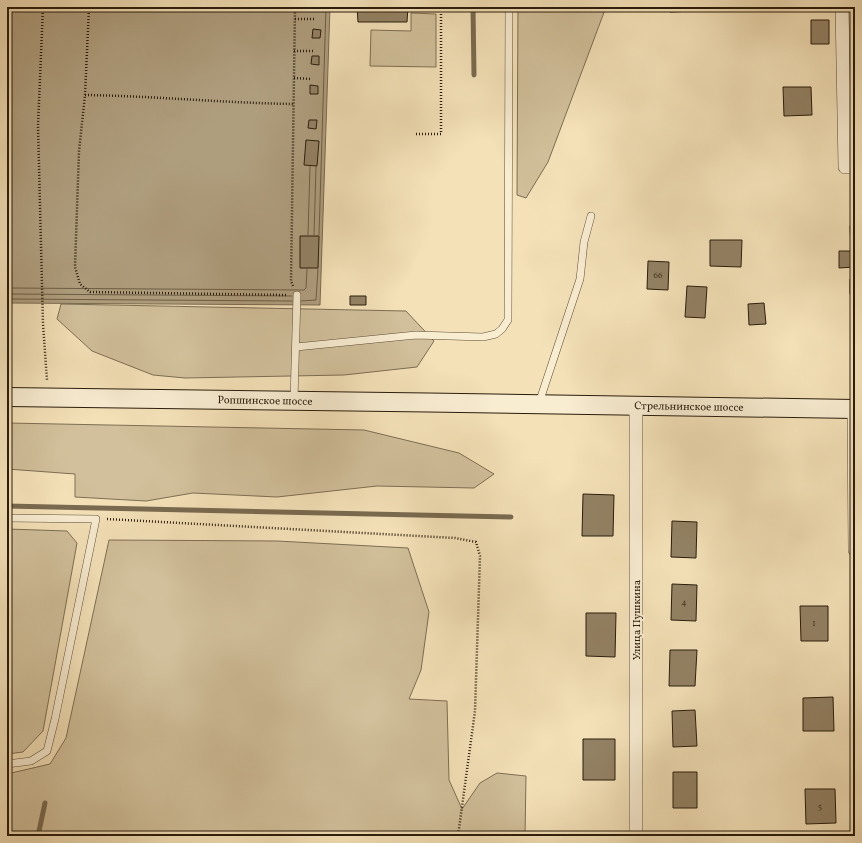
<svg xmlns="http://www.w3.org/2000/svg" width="862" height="843" viewBox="0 0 862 843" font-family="Vollkorn,serif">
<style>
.green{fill:#d1c09b;stroke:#7d6e54}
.water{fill:#af9e7e;stroke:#796a50}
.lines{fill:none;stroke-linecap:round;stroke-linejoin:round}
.shore{stroke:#6c5d45;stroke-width:1}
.stream{stroke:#796a50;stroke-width:5}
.building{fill:#938265;stroke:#291c0c}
.service-casing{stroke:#5c4d37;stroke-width:8}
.minor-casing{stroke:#5c4d37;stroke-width:14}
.secondary-casing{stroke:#291c0c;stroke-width:20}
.path{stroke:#291c0c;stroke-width:2.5;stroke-dasharray:1 2;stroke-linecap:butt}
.service{stroke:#f8ecd1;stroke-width:7}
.minor{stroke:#f8ecd1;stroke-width:13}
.secondary{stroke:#f8ecd1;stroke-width:18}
.labels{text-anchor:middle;stroke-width:4;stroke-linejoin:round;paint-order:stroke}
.number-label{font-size:9px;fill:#443622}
.street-label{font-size:11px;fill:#291c0c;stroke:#f8ecd1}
</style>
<rect width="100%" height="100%" fill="#f4e1b8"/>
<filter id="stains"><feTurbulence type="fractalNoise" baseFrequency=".005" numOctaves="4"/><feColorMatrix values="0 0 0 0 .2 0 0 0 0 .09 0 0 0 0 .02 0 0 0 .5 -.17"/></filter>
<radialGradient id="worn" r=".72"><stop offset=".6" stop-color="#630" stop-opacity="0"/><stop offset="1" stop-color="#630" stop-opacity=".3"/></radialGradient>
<!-- green -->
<path class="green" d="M518 7H606L548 162 526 198 517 195Z
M411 13 436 14V67L370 66 371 30 411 31Z
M61 304 406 311 434 341 417 367 344 375 185 378 153 375 92 351 57 319Z
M7 423 364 430 459 453 494 474 474 488 377 486 277 497 193 493 146 501 75 497V474L7 469Z
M7 529 67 531 77 543 43 731 23 752 7 754Z
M109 540 277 541 408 548 429 612 421 670 409 699 447 701 449 780 462 809 480 783 497 773 526 776 525 836H7V774L50 764 66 738Z"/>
<!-- water -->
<path class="water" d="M7 7H330L320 305 7 303Z"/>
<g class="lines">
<!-- shore -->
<path class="shore" d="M308 235 310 166
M314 235 316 167
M319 235 326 7
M7 288 304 290 306 288 307 269
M7 294 292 296
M7 299 292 301
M301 301 316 300 318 269"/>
<!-- stream -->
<path class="stream" d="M473 7 474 75
M7 506 511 517
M38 836 45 803"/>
</g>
<!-- building -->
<path class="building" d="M357 7H408L407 22H358Z
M670 7H695V11L670 12Z
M811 20H829V44H811Z
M313 29 321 30 320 38H312Z
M312 56H319V65L311 64Z
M310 85 318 86V94H310Z
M783 87H811L812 115 784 116Z
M309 120H317L316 129 308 128Z
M306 140 319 141 317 166 304 165Z
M855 225V267L839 268V251H851L850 226Z
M300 236H319L318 268H300Z
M710 240H742L741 267 710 266Z
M648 261 669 262 668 290 647 289Z
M850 279H855V294H850Z
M687 286 707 287 705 318 685 317Z
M350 296H366V305H350Z
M764 303 766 324 749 325 748 304Z
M583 494 614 495 613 536H582Z
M672 521 697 522 696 558 671 557Z
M672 584 697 585 696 621 671 620Z
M800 606H828V641H801Z
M586 613H616L615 657 586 656Z
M670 650H697L695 686H669Z
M833 697 834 731H803V698Z
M695 710 697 746 673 747 672 711Z
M583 739H615V780H583Z
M673 772H697V808H673Z
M805 789H835L836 823 806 824Z"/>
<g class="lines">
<defs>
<path id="service" d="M296 347 416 335 483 337 496 334 502 329 508 320 509 7
M294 400 297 295
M539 403 580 279 584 242 591 216
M7 518 96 519 55 719 47 751 31 761 7 764"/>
<path id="minor" d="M842 7 845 167H855
M854 409 855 550
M636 836V405"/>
<path id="secondary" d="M7 397C290 401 572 404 855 409"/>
</defs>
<!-- service casing -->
<use href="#service" class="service-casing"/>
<!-- minor casing -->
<use href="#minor" class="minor-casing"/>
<!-- secondary casing -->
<use href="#secondary" class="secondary-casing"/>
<!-- path -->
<path class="path" d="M43 7 38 126 43 324 47 380
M89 7 85 95 79 151 75 267 80 284 90 292 286 295
M295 19H314
M294 51H313
M294 78 312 79
M85 95C155 96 224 103 294 104
M416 134H441V7
M293 286 291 281 295 7
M107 519 455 538 476 542 480 556 475 711 458 836"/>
<!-- service -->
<use href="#service" class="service"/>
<!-- minor -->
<use href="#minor" class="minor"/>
<!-- secondary -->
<use href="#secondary" class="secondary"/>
</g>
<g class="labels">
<!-- number labels -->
<g class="number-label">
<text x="658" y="278">66</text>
<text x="684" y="605">4</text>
<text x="814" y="626">1</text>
<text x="820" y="809">5</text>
</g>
<!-- street labels -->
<g class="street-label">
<text transform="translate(265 400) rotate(1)" y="4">Ропшинское шоссе</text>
<text transform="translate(689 406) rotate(1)" y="4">Стрельнинское шоссе</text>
<text transform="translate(636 620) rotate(-90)" y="4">Улица Пушкина</text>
</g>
</g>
<!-- margin -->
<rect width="862" height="843" fill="none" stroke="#f4e1b8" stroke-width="24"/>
<rect x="8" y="8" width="846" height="827" fill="none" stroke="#291c0c" stroke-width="2"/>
<rect x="12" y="12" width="838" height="819" fill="none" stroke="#291c0c"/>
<rect width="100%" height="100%" filter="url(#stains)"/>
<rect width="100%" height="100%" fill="url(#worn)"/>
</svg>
